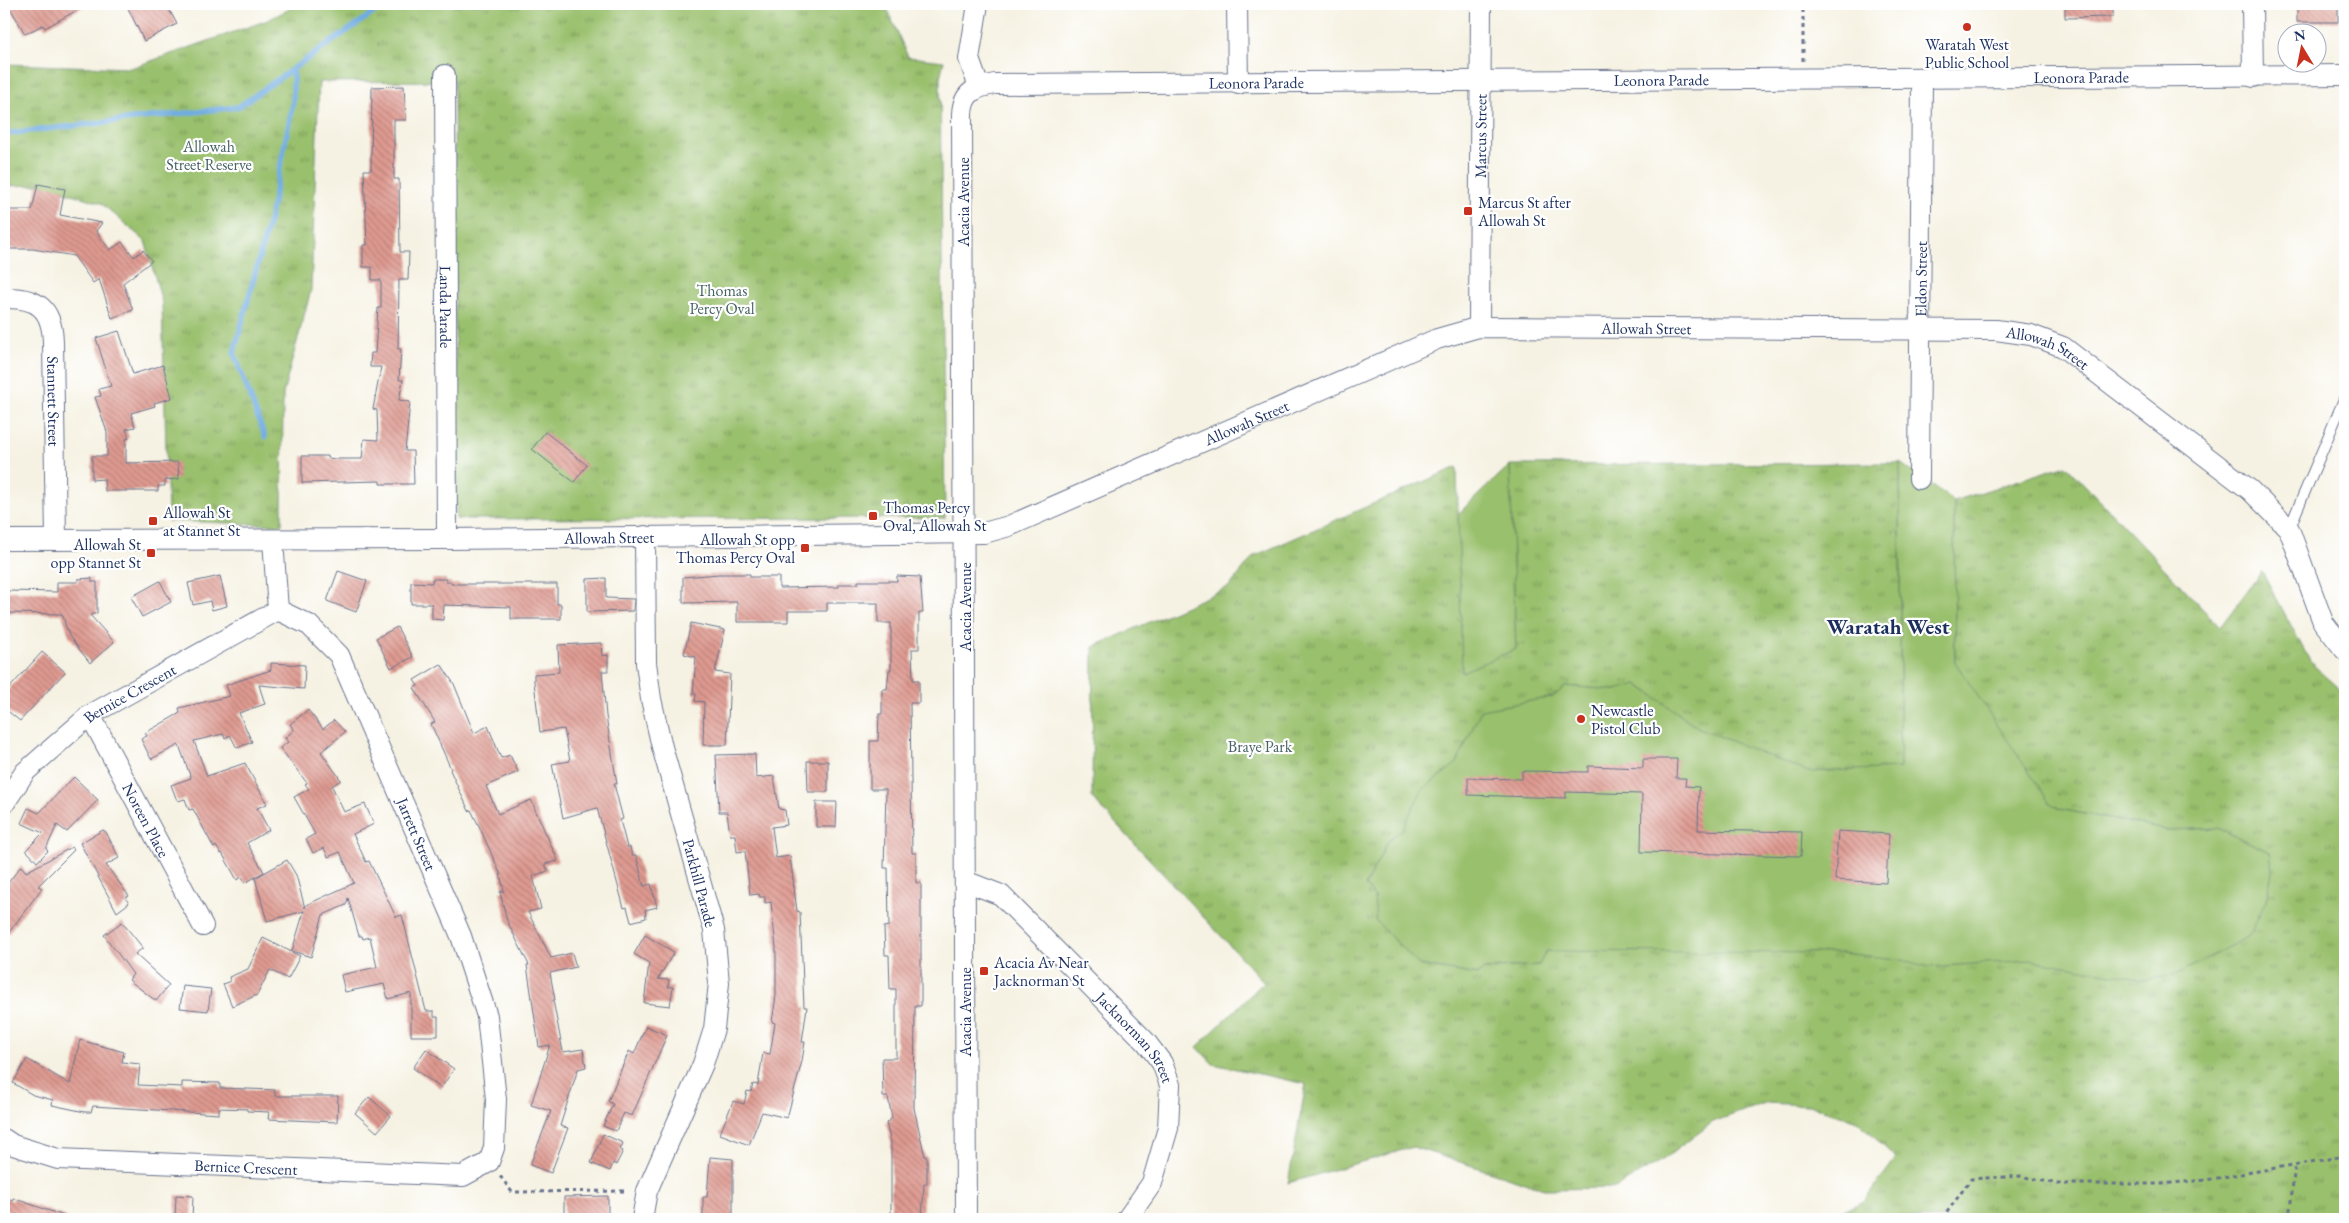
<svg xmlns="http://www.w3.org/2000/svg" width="2349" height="1223" viewBox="0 0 2349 1223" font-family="'EB Garamond',serif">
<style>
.grass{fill:#99c06c;stroke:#5a7865}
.park{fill:url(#park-tufts);stroke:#5a7865}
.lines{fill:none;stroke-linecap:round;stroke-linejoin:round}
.stream{stroke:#70ace1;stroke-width:5.5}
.building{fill:url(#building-back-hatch)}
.service-casing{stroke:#68738d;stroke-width:12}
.minor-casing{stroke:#68738d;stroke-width:22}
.path{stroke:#68738d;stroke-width:3;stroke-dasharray:4 4;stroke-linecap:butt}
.service{stroke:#fff;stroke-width:10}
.minor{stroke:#fff;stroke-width:20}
.poi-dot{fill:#c8321e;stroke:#fff;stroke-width:2}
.labels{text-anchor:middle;stroke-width:4.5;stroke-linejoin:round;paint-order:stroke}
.poi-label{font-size:16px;fill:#1b2f5e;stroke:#fff;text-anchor:start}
.street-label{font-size:16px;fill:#1b2f5e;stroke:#fff}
.park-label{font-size:16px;fill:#476263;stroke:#fff}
.district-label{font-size:21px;font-weight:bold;fill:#1b2f5e;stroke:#fff}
</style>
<defs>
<pattern id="park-tufts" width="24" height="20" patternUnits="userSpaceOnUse" patternTransform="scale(1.25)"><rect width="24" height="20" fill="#99c06c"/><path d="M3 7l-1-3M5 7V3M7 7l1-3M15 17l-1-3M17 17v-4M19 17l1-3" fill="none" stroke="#7c9c5c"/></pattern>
<pattern id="building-back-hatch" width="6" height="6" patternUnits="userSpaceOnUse" patternTransform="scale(1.25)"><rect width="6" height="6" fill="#df9a90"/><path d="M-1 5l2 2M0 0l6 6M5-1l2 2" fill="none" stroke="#b47e79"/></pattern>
</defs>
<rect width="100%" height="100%" fill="#fff"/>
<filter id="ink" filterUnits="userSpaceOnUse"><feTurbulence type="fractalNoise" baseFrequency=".02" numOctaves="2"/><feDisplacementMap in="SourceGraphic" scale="10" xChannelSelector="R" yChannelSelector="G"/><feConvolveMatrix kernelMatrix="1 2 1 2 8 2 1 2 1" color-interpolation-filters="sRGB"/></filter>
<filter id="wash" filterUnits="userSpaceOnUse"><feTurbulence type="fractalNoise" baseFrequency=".0096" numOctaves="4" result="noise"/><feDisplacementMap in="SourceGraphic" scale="20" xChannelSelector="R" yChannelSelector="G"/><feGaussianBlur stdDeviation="1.12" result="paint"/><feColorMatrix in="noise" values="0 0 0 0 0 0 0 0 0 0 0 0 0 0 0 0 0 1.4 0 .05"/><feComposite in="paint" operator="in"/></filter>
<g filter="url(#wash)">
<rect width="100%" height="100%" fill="#f6f2e3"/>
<!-- grass -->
<path class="grass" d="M1900 463 1954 501 1955 662 2060 809 2166 830 2218 828 2270 852 2345 1219 1546 952 1539 965 1484 969 1478 975 1419 965 1375 921 1374 896 1365 886 1389 839 1402 829 1376 591 1510 465 1516 649 1553 696 1565 686 1615 690 1637 684 1699 728 1900 768Z"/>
<!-- park -->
<path class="park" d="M299 4H885L908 57 944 61 940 77 945 518 456 519 454 81 319 82 311 290 283 394 282 525 168 521 162 302 145 241 101 203 42 185 4 186V64L131 68 268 20Z
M1900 463V768L1808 772 1699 728 1637 684 1615 690 1566 686 1553 697 1481 710 1457 763 1422 790 1402 830 1389 839 1365 886 1374 896 1376 921 1419 965 1477 975 1484 969 1539 965 1546 951 1841 953 1898 959 1929 967 2031 960 2146 980 2178 974 2249 936 2266 901 2272 872 2270 852 2218 828 2166 830 2060 809 2049 802 1955 662 1954 501 2066 465 2220 627 2262 571 2311 663 2345 693V1219H1821L1864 1202 1896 1158 1857 1121 1809 1105 1765 1103 1713 1122 1664 1159 1615 1188 1544 1189 1413 1147 1288 1183 1306 1084 1213 1064 1197 1047 1264 982 1092 798 1093 647 1229 587 1254 556 1457 467 1462 672 1516 649 1510 465Z"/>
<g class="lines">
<!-- stream -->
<path class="stream" d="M4 134 238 107 386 4
M265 437 234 353 270 217 293 103V68"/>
</g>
<g id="blocks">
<!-- building -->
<path class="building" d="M8 4H88L45 28 43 25 25 34Z
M126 4H166L177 24 144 41Z
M2065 4H2113V17L2065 18Z
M2297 4H2338V22H2297Z
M404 86 406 120H394V179H399L400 252H409L408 280H399L398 349H401L399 380H403L399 400 410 402 405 451H413L414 484H380V481L302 483V456H328V458L335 459H362L364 439 378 440 377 410 373 409 381 367H370L371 353H375L378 308H381V280H372V267H363V245H367L364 170H371L372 87Z
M38 184 65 189 60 215 102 223 96 231 110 250 122 242 134 257 143 250 152 261 123 283 133 310 112 318 99 279 93 283 74 256 33 249H4V210H32Z
M119 331 133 374 163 365 172 398 154 403 155 406 131 413 135 427 126 429 129 438 126 439V463L178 462 179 479 165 480V486H158V491H105L104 479 92 480V456H107V432L95 397 101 396 99 389 111 386 96 338Z
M545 432 587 465 574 482 532 449Z
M338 571 367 581 356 612 327 601Z
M719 574H750V577H779V588L839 587V584H858V581H897V576L920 577 923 613H919V649H912L913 680H919V703H910L912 853H916V883H921V1006H915L914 1108 925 1157H927V1184H924L922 1219H891V1143L886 1123 892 1118 888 1097H883L882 1058H896V989H890L889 955H885L884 927 889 926 888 868H884L886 789H870V741H878L879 714H882V689H887L889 670H891V623H878V603H827V611H788V622H737V602L683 603V577Z
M220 576 227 606 212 610 210 601 193 605 188 583Z
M92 578V582H97V613L90 615 114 642 90 663 69 636 62 614 7 613 8 591 57 592V582H78V579Z
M606 578V598L634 599 633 611 587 612V579Z
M432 579H446V582H451V584H557V604H561V619H511V607L444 605 443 620 432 619V604H411V582L432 583Z
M160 581 171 602 142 617 131 597Z
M691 623 725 630 715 672 730 674 727 745H703L704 702 695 701 696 694H693L696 657 684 654Z
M397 627 413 657 391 668 376 638Z
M601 643 602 656 608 655V671H602L606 716 617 784H614L623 819 620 820 627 847H630L632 856 636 855 644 886 651 884 657 907 645 910 646 918 631 922 627 907 624 908 597 808 563 818 552 764 570 761 564 729 540 732 534 682V674L559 672 558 645Z
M42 652 65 672 20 721 4 708V694Z
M271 663 305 665 304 689 259 685 265 704 239 713 252 742 237 748 230 735 225 738 223 734 194 741 207 776 245 763 267 804 257 808 269 830 247 843 264 872 245 883 242 877 237 880 222 853 221 854 216 846 214 848 193 809 189 810 185 799 178 801 176 798 171 785 191 778 179 745 151 759 141 739 147 736 145 733 180 713 179 708 230 696 226 685 271 670Z
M441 664 454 684 474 733 488 726 501 758 510 755 518 772 486 786 498 814 531 800 558 861 545 864 548 871 533 876 541 909 528 912 551 958 572 953 576 967 550 973 555 1000H553L563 1052 583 1049 586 1067 578 1069 560 1126 568 1128 551 1173 530 1165 551 1111 531 1105 550 1045 539 1047 527 965H529L507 921 500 892 504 891 500 873 480 828 471 810 469 811 450 770 451 769 431 724 435 722 414 688 418 686 414 680Z
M308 710 323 729 334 720 345 732 321 752 341 780 332 786 344 812 365 804 374 824 353 834 366 862 369 861 396 917 402 915 426 1011H434V1017H438V1036H411V993L388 999 384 984 345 992 341 975 377 967 370 937 363 939 362 936H359L348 898 346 905 323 915 311 957 292 951 304 911 267 921 255 878 287 860 296 875 305 908 306 905 354 883 340 852 328 857 324 848 313 853 306 839 315 834 294 797 309 789 305 784 307 783 280 748 288 742 285 738 294 730 290 724Z
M755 754 756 778 774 776 779 809 785 810 787 825 772 827 776 858 790 856 797 911 800 912 804 1007H807L802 1042H805L802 1061 787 1118 762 1112 749 1145 720 1134 733 1101 744 1104 747 1091 751 1092 753 1084 758 1085 763 1053 770 1054 775 1023 772 1022 776 996V948L771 902 765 903V897H760L759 894 750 895 745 851 737 852 735 835H730L727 812H719L716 755Z
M1643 759H1677L1676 778H1686L1685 786 1699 787 1698 830 1802 832 1801 856 1641 852 1642 794 1566 792V798L1468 795V778L1522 779V771L1588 772V766L1643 768Z
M807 761H828V792H808Z
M74 777 98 800 67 832 57 825 46 849 48 851 37 862 26 850 43 833 21 823 28 808 39 813Z
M816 802H837L836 827H816Z
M103 830 106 832 119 858 106 865 129 896 125 898 129 903 117 912 80 843Z
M1838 831 1889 834 1886 883 1835 880Z
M72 847 74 850 38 886 42 888 4 939V888L21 866 26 872Z
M122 922 143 948 135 954 169 985 156 1001 129 980 133 974 104 935Z
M645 935 674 952 658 979 669 980 668 987H673L670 1006 644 1003 649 963 634 954Z
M263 938 300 956 288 979 270 970 257 995 232 1006 223 984 230 981 229 977 248 969Z
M183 986 211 989 208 1011 180 1008Z
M646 1026 667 1035 632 1116 624 1113 616 1131 603 1126 613 1104 608 1101 629 1051 634 1054Z
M80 1040 124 1052 122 1062 140 1064 138 1085 182 1087V1082L220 1083V1088L275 1090V1096H338L337 1122 268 1119 269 1112 247 1111V1109L219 1108V1114L93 1106 91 1112H85L52 1105 53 1100 33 1095 13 1083 27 1059 70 1084Z
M426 1049 454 1069 441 1088 413 1068Z
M369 1097 391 1116 377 1132 355 1113Z
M603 1134 623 1143 620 1150 623 1151 616 1165 613 1163 610 1171 591 1163Z
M710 1157 733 1159V1219H703V1197H707Z
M176 1195 193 1196 192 1219H175Z
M608 1196V1219H564V1197Z
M4 1197 13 1201V1198L67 1217V1219H4Z"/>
</g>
</g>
<g filter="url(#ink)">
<use href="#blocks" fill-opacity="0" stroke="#68738d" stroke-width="1"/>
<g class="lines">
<defs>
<path id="service" d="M2289 529 2345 397"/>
<g id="minor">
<path d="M978 4 969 59 979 87"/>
<path d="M1237 4 1238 84"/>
<path d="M2252 4 2253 77"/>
<path id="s1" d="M445 75 447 539"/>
<path id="s2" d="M4 298C37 297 52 308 53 342L56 540"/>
<path id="s3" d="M1479 327 1481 4"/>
<path id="s4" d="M1919 479 1922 79"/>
<path id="s5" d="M4 540 447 539 984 533 1009 526 1437 339 1479 327 1996 330 2031 335 2063 347 2250 490 2289 529 2323 622 2345 650"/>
<path id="s6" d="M90 715 203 926"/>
<path id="s7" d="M4 804 25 772 90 715 278 610"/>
<path id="s8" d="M965 881 1001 895 1146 1042 1162 1063 1170 1085 1168 1128 1152 1183 1127 1219"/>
<path id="s9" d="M4 1139 13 1145 58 1159 463 1176 489 1162 494 1148 496 1099 487 1016 461 936 339 655 309 625 278 610 273 540"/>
<path d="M642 1219 647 1191 703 1064 714 1029 719 983 714 930 662 747 651 699 646 663 645 536"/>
<path id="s10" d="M966 1219 962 114C963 92 976 87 995 84L2345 75"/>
</g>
</defs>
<!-- service casing -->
<use href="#service" class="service-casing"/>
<!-- minor casing -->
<use href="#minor" class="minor-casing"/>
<!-- path -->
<path class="path" d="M1803 61V4
M500 1176 512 1192 628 1191
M1942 1219 1971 1179 2020 1176 2058 1184H2161L2206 1180 2345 1156
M2289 1219 2295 1165"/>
<!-- service -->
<use href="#service" class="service"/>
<!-- minor -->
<use href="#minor" class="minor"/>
</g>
</g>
<!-- markers -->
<g class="poi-dot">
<circle cx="1967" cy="27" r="5"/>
<rect x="1463" y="206" width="10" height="10" rx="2.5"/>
<rect x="868" y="511" width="10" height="10" rx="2.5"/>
<rect x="148" y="516" width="10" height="10" rx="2.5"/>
<rect x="800" y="543" width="10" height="10" rx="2.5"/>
<rect x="146" y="548" width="10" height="10" rx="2.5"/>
<circle cx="1581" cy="719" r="5"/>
<rect x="979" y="966" width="10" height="10" rx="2.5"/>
</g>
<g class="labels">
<!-- poi labels -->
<g class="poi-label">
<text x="1967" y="50" text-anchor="middle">Waratah West<tspan x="1967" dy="18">Public School</tspan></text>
<text x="1478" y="208">Marcus St after<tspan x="1478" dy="18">Allowah St</tspan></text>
<text x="883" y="513">Thomas Percy<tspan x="883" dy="18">Oval, Allowah St</tspan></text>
<text x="163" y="518">Allowah St<tspan x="163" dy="18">at Stannet St</tspan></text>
<text x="795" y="545" text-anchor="end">Allowah St opp<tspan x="795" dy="18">Thomas Percy Oval</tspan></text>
<text x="141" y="550" text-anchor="end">Allowah St<tspan x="141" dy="18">opp Stannet St</tspan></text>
<text x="1591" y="716">Newcastle<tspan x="1591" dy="18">Pistol Club</tspan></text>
<text x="994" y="968">Acacia Av Near<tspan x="994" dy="18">Jacknorman St</tspan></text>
</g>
<!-- street labels -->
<g class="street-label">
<text dy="6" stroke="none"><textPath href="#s10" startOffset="2241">Leonora Parade</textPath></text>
<text dy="6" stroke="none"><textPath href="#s10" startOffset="1821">Leonora Parade</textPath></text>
<text dy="6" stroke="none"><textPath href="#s10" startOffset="1416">Leonora Parade</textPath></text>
<text dy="6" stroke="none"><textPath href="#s3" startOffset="191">Marcus Street</textPath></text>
<text transform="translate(963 202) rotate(-90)" y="6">Acacia Avenue</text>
<text dy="6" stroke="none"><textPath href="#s4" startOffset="200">Eldon Street</textPath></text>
<text dy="6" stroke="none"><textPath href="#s1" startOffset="232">Landa Parade</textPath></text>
<text dy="6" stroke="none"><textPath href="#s5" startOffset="1684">Allowah Street</textPath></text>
<text dy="6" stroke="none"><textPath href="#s5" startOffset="2089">Allowah Street</textPath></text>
<text dy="6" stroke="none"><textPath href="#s2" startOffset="136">Stannett Street</textPath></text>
<text dy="6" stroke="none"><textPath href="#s5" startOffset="1265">Allowah Street</textPath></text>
<text dy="6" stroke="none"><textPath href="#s5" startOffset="605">Allowah Street</textPath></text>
<text transform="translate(965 607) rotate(-90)" y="6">Acacia Avenue</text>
<text dy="6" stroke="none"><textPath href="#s7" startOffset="170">Bernice Crescent</textPath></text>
<text dy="6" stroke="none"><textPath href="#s6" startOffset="119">Noreen Place</textPath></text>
<text transform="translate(417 834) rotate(67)" y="6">Jarrett Street</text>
<text transform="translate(700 883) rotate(75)" y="6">Parkhill Parade</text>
<text transform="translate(965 1012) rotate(-90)" y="6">Acacia Avenue</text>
<text dy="6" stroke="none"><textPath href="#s8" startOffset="235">Jacknorman Street</textPath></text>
<text dy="6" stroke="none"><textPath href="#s9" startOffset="246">Bernice Crescent</textPath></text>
</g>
<!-- park labels -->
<g class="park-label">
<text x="209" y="152">Allowah<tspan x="209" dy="18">Street Reserve</tspan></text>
<text x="722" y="296">Thomas<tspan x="722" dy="18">Percy Oval</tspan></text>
<text x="1260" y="752">Braye Park</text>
</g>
<!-- district labels -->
<g class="district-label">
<text x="1888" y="634">Waratah West</text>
</g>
</g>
<!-- margin -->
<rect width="2349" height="1223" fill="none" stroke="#fff" stroke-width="20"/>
<!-- north arrow -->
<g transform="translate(2302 48) rotate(350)"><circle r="24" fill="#ffffff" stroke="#a4acbf"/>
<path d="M0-4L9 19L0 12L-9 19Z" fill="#c8321e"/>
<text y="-8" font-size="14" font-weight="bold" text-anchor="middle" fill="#1b2f5e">N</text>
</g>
</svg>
